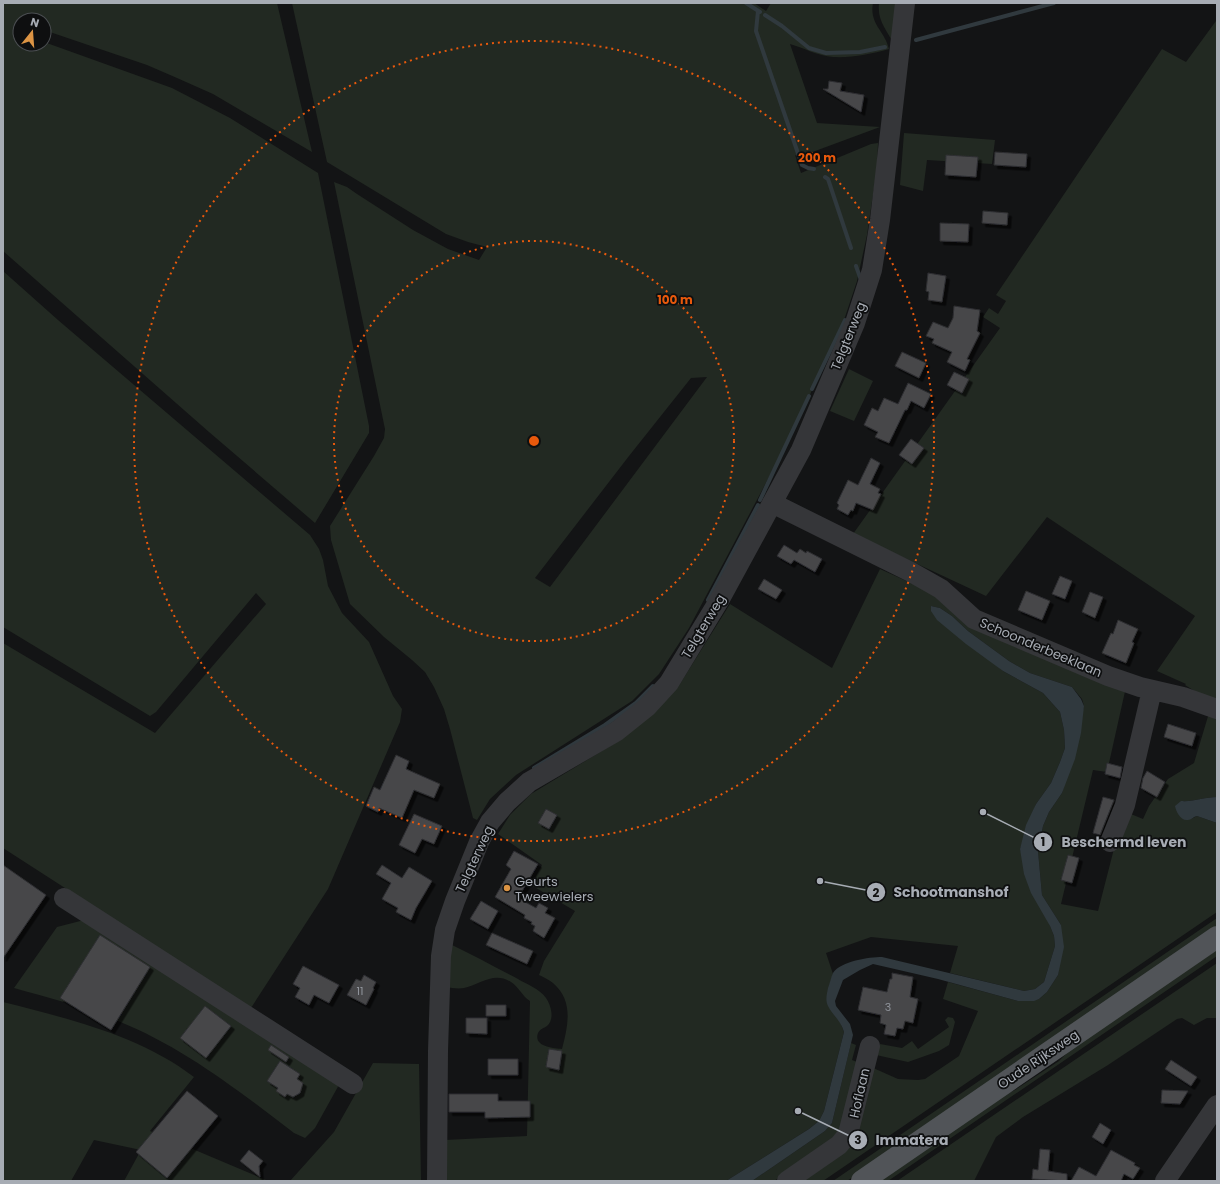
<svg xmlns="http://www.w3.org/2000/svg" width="1220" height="1184" viewBox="0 0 1220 1184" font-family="Poppins,sans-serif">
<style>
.green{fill:#222922;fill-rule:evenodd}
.water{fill:#30393e}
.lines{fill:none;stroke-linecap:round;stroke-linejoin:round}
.stream{stroke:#30393e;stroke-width:4}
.building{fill:#46474a;stroke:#2e2e31;filter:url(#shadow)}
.minor{stroke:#353639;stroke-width:20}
.major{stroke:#515458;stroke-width:22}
.ring{fill:none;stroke:#e8590c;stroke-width:2;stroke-dasharray:2 4}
.poi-dot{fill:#dc9444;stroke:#0e0f10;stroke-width:1.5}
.labels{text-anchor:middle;stroke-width:3.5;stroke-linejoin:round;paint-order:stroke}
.number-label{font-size:11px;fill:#8f939a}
.street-label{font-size:13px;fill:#a7acb4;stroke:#0e0f10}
.poi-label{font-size:13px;fill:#a7acb4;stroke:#0e0f10;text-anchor:start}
.centre{fill:#e8590c;stroke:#0e0f10;stroke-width:2}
.ring-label{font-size:12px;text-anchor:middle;font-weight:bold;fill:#e8590c;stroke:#0e0f10;stroke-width:3.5;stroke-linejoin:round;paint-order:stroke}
.leader{fill:none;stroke:#a7acb4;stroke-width:1.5}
.callout-dot{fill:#a7acb4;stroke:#0e0f10;stroke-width:1.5}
.mark-label{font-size:12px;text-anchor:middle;font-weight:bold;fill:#111}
.callout-label{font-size:14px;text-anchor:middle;font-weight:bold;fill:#a7acb4;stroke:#0e0f10;stroke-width:3.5;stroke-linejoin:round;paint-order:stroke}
</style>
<defs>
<filter id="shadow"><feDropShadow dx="3.5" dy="3.5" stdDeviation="0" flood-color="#0009"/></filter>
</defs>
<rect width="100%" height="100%" fill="#131415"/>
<!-- green -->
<path class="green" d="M3 3H277L312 152 213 94 177 78 147 65 44 30V20H20V44H44V42L172 88 230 118 318 173 369 426V433L315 523 209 432 3 251Z
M292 3H754L766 11 771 3H873C869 24 885 31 889 49 871 54 852 58 833 57 818 56 804 48 790 44L817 123 880 127 799 157 795 155 801 173 871 144 878 143 877 168 867 235 857 281 845 317 794 430 689 628 659 674 632 701 516 775 490 799 477 820 473 818 450 729 444 709 434 687 425 672 412 660 384 637 350 604 331 540 330 526 374 456 384 438 385 429 334 182 347 187 357 194 413 230 448 249 479 260 487 247 468 242 446 234 327 162ZM707 377 550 587 535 578 629 456 691 378Z
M879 3H898L894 45C887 29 877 22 879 3Z
M1216 21H1217V705L1185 685 1186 684 1157 671 1195 616 1047 517 986 596 853 534 1000 328 983 317 989 308 998 314 1006 301 996 295 1162 49 1186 62Z
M904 133 995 140 992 164 927 160 923 191 900 185Z
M3 271 58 320 310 535 319 549 323 560 328 586 342 613 369 642 393 696 402 709 400 722 328 889 251 1008 3 848V643L155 733 266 604 256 593 156 712 150 716 3 627Z
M849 369 873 381 854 421 830 411Z
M880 569 935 594 1126 687 1107 772 1093 770 1061 904 1098 911 1117 837 1126 812 1143 819 1149 806 1168 779 1194 763 1209 713 1217 716V797C1205 797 1193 802 1181 801L1191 819 1197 816 1217 823V912L823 1181H794L842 1147 871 1067 898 1079 918 1080 925 1079 959 1056 978 1011 943 999 948 982 1018 1001H1027L1039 999 1047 992 1058 975 1061 925 1042 895 1038 851 1043 826 1049 812 1062 793 1084 706 1082 699 1072 687 1030 673 1009 661 968 631 952 616 940 608 931 606 1003 671 1043 693 1060 712 1064 730 1065 748 1060 762 1051 783 1036 804 1020 849 1054 936 1055 946 1044 982 1035 989 1024 991 950 973 958 946 871 937 826 953 833 974 828 990 837 1017 841 1024 844 1032 824 1111 819 1121 809 1129 726 1181H446L445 1140 527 1136 530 1001C522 996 519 987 511 982 494 971 481 984 464 988 458 989 452 988 446 987L450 944C473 955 495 967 518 979 526 984 540 989 546 998 551 1005 555 1019 547 1026 544 1028 540 1029 538 1033 533 1047 554 1048 562 1049 568 1026 574 1001 553 983 549 980 544 977 539 975L544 961 575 911 531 885 542 865 498 834 510 815 531 794 615 743 678 687 730 604 832 668Z
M1217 918V927L1090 1016 847 1181H833Z
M88 919 340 1083 315 1128 305 1138 294 1133C239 1091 183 1047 118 1021 85 1007 49 998 14 988L57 927Z
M1217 947V956L888 1181H873L989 1102 1015 1090 1059 1061 1080 1040Z
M1217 963V1018H1207L1194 1025 1182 1018 1177 1019 1108 1065 1023 1117 996 1137 974 1181H897Z
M3 1002C69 1019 139 1035 194 1077L150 1131 266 1180 124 1181 141 1150 94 1140 71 1181H3Z
M948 1017 953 1018 955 1022 949 1045 939 1051 908 1062 876 1055 880 1044 902 1048 912 1041 918 1049 949 1027 945 1020Z
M851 1043 856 1045 852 1060 857 1062 846 1123 831 1144 774 1181H752L825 1131 832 1123Z
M373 1063 419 1064 421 1181H290L334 1132Z"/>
<!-- water -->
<path class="water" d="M931 606 940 608 952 616 968 631 1009 661 1030 673 1072 687 1081 699 1084 706 1081 733 1075 759 1062 793 1049 812 1043 826 1038 851 1042 895 1061 925 1064 947 1058 975 1047 992 1039 999 1034 1001H1018L938 979 873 964 860 970 843 980 835 1001 836 1006 850 1024 853 1035 832 1123 825 1131 752 1181H726L809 1129 819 1121 824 1111 844 1032C840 1019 833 1016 828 1006 825 1000 827 994 828 988 830 983 831 977 833 973 841 961 869 957 882 957L1024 991 1035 989 1044 982 1055 946 1054 936 1050 926 1031 893 1024 874 1020 849 1026 825 1036 804 1051 783 1060 762 1065 748 1064 730 1060 712 1043 693 1003 671 966 644 937 620 931 611Z
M1217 797V823L1197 816C1193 817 1191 820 1188 820 1180 821 1176 811 1175 806L1181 801C1193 802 1205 797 1217 797Z"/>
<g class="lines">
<!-- stream -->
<path class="stream" d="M746 3 760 12
M758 11 756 31 802 165 808 168 814 169
M765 15 782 26 809 48 826 53 860 52 885 47
M916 40 1054 3
M825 177 828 179 851 248
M856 266 861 280
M812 389 845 320
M760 500 809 396
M708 600 758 505
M534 768 605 725 636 703 653 686"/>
</g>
<!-- building -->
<path class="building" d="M829 81 842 83 840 91 864 95 861 112 823 89H828Z
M995 152 1027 154 1026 167 994 165Z
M946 155 978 157 976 177 945 175Z
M983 211 1008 213 1007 225 982 223Z
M940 223 969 224 968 242 940 241Z
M928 273 946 276 942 302 928 300 929 292 926 291Z
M954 306 980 310 977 331 980 333 967 359 970 360 965 371 947 362 952 352 932 343 934 339 926 336 933 322 948 328 953 318Z
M902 352 926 363 919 378 895 366Z
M954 372 969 379 962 393 947 385Z
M908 383 931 394 924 408 911 401 907 410H905L889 443 875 437 878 432 864 425 872 408 878 411 884 398 898 404Z
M911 439 924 448 912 464 899 455Z
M871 458 880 463 870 484 880 489 878 493 881 494 873 510 856 503 853 511 851 510 848 515 837 509 839 505 837 503 848 480 858 485Z
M784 545 797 553 800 549 806 553 807 551 822 559 815 572 794 560 791 564 777 556Z
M1060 576 1072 581 1065 599 1052 594Z
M764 579 782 590 776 599 758 589Z
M1026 591 1050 601 1042 620 1018 610Z
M1090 592 1103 597 1095 618 1082 612Z
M1118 620 1138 629 1132 642 1134 643 1126 663 1102 653 1111 633 1113 634Z
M1168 724 1196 733 1192 746 1164 737Z
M396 755 409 761 406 769 440 784 434 798 414 790 402 818 379 808 378 812 366 806 374 787 380 790Z
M1107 763 1122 767 1120 778 1105 774Z
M1147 771 1165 782 1157 797 1141 788 1143 778Z
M1103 797 1114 800 1100 835 1093 833Z
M546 809 557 815 549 829 538 823Z
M414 814 442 826 434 844 422 839 415 853 399 845Z
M514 851 538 864 518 898 536 908 539 903 548 908 545 913 555 918 544 938 533 931 535 926 531 924 532 922 524 918 525 915 495 897 511 869 506 865Z
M1068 855 1079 858 1072 883 1061 880Z
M3 865 46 895 3 958Z
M382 865 402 878 409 867 432 881 416 908 411 920 396 912 398 908 382 899 391 883 376 874Z
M481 901 498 911 488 929 470 919Z
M492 933 533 951 527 964 486 945Z
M100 935 150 967 111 1030 60 998Z
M303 966 339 985 329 1003 314 995 309 1005 295 997 300 988 293 984Z
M892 973 913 977 910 997 918 999 913 1023 905 1021 903 1029 897 1028 895 1036 884 1034 886 1025 880 1023 881 1015 858 1010 863 987 887 992 890 979H892Z
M364 975 376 982 373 988 374 989 366 1005 347 995 356 979 361 981Z
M486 1005H506V1016H486Z
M205 1006 231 1026 206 1058 180 1038Z
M466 1018H487V1034L466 1033Z
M271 1045 289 1057 286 1062 268 1050Z
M549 1049 562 1051 559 1070 546 1067Z
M488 1059H518V1075H488Z
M1171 1060 1197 1077 1191 1086 1165 1069Z
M280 1061 300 1074 297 1079 303 1083 300 1093 293 1097 287 1094 285 1097 276 1091 278 1088 267 1081Z
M1162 1090 1188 1091 1180 1104 1161 1103Z
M187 1091 218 1116 167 1178 136 1152Z
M449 1094H498V1101H530V1117L485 1118V1112H449Z
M1100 1123 1111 1130 1103 1144 1092 1137Z
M1040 1149 1050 1150 1048 1171 1067 1174V1181L1032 1179 1033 1169 1038 1170Z
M249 1150 263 1161 259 1166 260 1177 240 1161Z
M1111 1150 1135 1163 1134 1165 1140 1168 1133 1179 1124 1174 1121 1181H1071L1079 1167 1096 1176Z"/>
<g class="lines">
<!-- minor -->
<path class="minor" d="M772 503 911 572 941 589 974 619 1108 676 1140 687 1183 697 1217 709
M1110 842 1125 805 1152 690
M64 898 353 1084
M437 1181 438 1051 441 956 445 930 455 901 479 842 490 822 507 802 529 782 617 731 647 707 669 683 720 599 801 450 855 323 872 270 880 220 905 3
M787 1181 839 1145 848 1134 870 1046
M1165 1181 1217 1105"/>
<!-- major -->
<path class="major" d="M862 1181 1217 937"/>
</g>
<!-- distance rings -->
<g class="ring">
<circle cx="534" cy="441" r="200"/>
<circle cx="534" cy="441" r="400"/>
</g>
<!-- markers -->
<circle class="poi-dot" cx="507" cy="888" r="4"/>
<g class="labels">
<!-- number labels -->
<g class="number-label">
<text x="360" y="995">11</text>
<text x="888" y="1011">3</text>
</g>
<!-- street labels -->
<g class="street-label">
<text transform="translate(848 336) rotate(-68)" y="5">Telgterweg</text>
<text transform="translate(703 626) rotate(-59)" y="5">Telgterweg</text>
<text transform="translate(1041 647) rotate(23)" y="5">Schoonderbeeklaan</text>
<text transform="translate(474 859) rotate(-65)" y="5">Telgterweg</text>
<text transform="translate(1038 1059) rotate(-34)" y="5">Oude Rijksweg</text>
<text transform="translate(859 1093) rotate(-77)" y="5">Hoflaan</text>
</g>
<!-- poi labels -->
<g class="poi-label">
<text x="515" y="886">Geurts<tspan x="515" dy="15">Tweewielers</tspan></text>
</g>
</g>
<circle cx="534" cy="441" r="6" class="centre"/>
<g class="ring-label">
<text x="817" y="162">200 m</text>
<text x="675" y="304">100 m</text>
</g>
<!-- callouts -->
<path class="leader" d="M983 812L1043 842M820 881L876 892M798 1111L858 1140"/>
<g class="callout-dot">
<circle cx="983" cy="812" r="4"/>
<circle cx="820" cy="881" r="4"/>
<circle cx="798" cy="1111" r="4"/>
<circle cx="1043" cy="842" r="10"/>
<circle cx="876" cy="892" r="10"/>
<circle cx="858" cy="1140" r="10"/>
</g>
<g class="mark-label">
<text x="1043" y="846">1</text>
<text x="876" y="897">2</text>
<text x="858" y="1144">3</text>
</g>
<g class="callout-label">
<text x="1124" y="847">Beschermd leven</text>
<text x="951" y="897">Schootmanshof</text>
<text x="912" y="1145">Immatera</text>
</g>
<!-- border -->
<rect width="1220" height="1184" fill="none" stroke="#a7acb4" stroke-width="8"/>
<!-- north arrow -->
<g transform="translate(32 32) rotate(17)"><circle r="19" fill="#0e0f10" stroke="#4b4e52"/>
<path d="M0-3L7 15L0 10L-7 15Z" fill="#dc9444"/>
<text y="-6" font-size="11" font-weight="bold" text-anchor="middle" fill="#a7acb4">N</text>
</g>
</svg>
